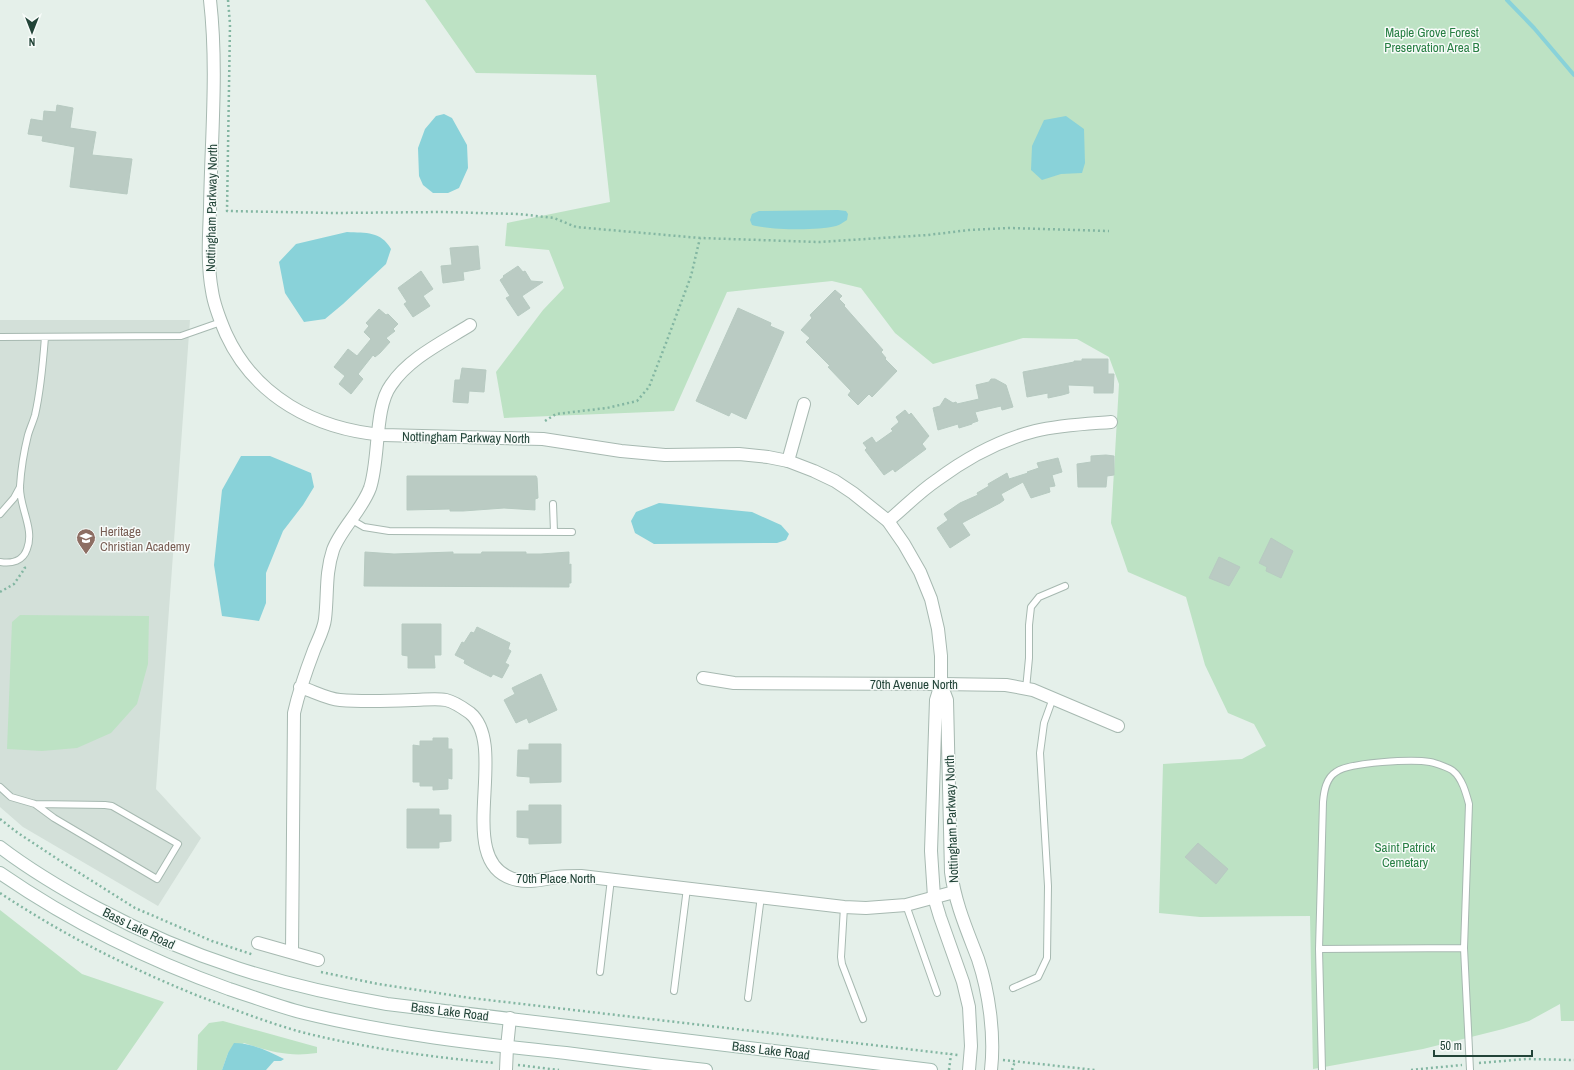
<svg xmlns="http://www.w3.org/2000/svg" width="1574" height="1070" viewBox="0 0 1574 1070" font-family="'Archivo Narrow',sans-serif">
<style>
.built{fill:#d3e0d9}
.green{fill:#bde2c4}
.water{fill:#89d2d9}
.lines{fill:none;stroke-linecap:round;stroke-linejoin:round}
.stream{stroke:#89d2d9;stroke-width:4}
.building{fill:#bacbc3;stroke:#b7cac1}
.service-casing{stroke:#a7b9b1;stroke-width:8}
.minor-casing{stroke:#a7b9b1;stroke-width:14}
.tertiary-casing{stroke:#a7b9b1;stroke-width:14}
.secondary-casing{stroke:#a3bcb2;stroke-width:14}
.path{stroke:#83b6a2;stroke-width:2.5;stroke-dasharray:2 3;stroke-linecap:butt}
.service{stroke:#fff;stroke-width:6}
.minor{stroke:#fff;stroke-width:12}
.tertiary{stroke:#fff;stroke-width:12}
.secondary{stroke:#fff;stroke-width:12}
.labels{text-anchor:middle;stroke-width:3;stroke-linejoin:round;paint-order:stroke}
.park-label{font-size:13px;fill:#287f44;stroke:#f7fbf9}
.street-label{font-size:13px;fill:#224438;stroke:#f7fbf9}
.education-label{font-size:13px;fill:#785e54;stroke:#f7fbf9;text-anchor:start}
</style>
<rect width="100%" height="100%" fill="#e5f0ea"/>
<!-- built -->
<path class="built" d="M0 320H190L156 789 201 838 158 906 23 827 0 807Z"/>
<!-- green -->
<path class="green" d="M425 0H1574V1021H1561L1560 1004 1529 1021 1503 1029 1423 1049 1313 1069 1310 916 1200 917 1159 913 1163 764 1242 759 1266 746 1254 724 1228 713 1205 665 1186 597 1128 572 1111 523 1119 384 1109 357 1077 339 1023 338 933 364 895 333 861 288 832 281 727 292 674 411 504 418 496 372 543 310 564 288 549 250 505 246 507 223 610 202 596 75 476 73Z
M20 615 149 616 148 664 137 704 111 733 77 748 42 751 7 749 12 622Z
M0 910 82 974 164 1002 117 1070H0Z
M223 1021 317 1047V1053C290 1057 270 1052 244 1043L228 1053 222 1070H197L198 1035 209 1023Z"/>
<!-- water -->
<path class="water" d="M444 114 452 118 467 145 468 168 459 188 448 193H433L423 185 419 176 418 148 425 129 436 116Z
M1066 116 1084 129 1085 163 1082 173 1061 174 1042 180 1031 170 1032 146 1044 120Z
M838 210 846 211 848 214 847 220C843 222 840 225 836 226 816 231 771 230 752 225L750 220 752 214 759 211Z
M347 232C366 233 381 231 391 249L386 264 343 304 325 319 304 322 285 293 279 262 296 244Z
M241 456H270L311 473 314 487 303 505 283 531 266 573V603L259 621 222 616 214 565 222 490Z
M659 503 752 512 781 525 789 534 786 540 777 543 654 544 635 533 631 521 636 512Z
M234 1043C251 1043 269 1051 284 1059L281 1061H274L266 1070H222L228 1053Z"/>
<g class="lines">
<!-- stream -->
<path class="stream" d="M1507 0 1534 28 1574 75"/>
</g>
<!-- building -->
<path class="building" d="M57 105 73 108 70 128 96 132 92 155 132 159 127 194 70 187 75 147 42 141 43 136 28 134 31 119 43 121 44 111 56 112Z
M478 246 480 269 463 272 464 280 443 283 441 266 452 265 450 248Z
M518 266 523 272 525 271 531 281 543 282 522 296 530 308 518 316 506 298 510 296 500 280 504 277 503 276Z
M421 271 433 289 423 296 430 306 413 317 404 304 407 302 398 288Z
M835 290 842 296 839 299 845 305 844 306 883 350 881 352 886 358 885 359 897 371 872 397 869 394 858 405 848 395 851 391 828 367 830 366 806 342 810 338 801 330 812 318 810 315Z
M738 308 771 323 770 326 784 332 746 419 731 412 729 416 696 401Z
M379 309 386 315 388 314 398 324 393 329 395 331 386 338 390 342 380 353 375 357 373 355 358 374 363 379 351 394 339 384 345 376 334 367 348 349 357 356 371 339 364 332 369 326 366 323Z
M1082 359H1108V374H1114L1113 393H1094V386L1068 385 1069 393 1062 395 1048 398V393L1027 397 1023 372 1074 362V361H1082Z
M462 368 486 370 484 392 469 391 468 403 453 402 455 380H460Z
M991 379H995L1006 385 1013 407 1002 410 1001 406 975 412 978 421 972 423V424L959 428 958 424 938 430 933 408 940 406 945 398 953 403 956 402 957 404 979 399 976 385 989 382Z
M905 410 909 415 911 413 929 436 922 444 926 449 895 472 893 469 884 475 865 450 867 448 863 443 872 437 876 443 893 431 891 429 899 422 896 417Z
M1106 455 1114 456V475L1107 476 1106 487H1078L1077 464 1091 462V456Z
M1058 458 1062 472 1052 475 1055 486 1049 487 1050 492 1031 498 1023 482 1001 494 1004 500 1000 503 962 523 970 535 950 548 937 528 948 520 944 514 960 503 978 495 977 493 989 486 988 484 1007 473 1009 479 1028 473 1027 472 1039 468 1037 463Z
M407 476H536L537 478 538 498 535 499V510L504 508 463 511H450V509L407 510Z
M1271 538 1293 551 1281 578 1266 571 1267 567 1259 563Z
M365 552 394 554 453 552V554H481L482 552H526V554H541L569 552V565L571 564V583H569V587L364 586Z
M1219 557 1240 567 1229 586 1209 578Z
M402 624H441V655H434L435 668H408V656L402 655Z
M477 627 510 643 508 649 511 651 505 663 509 665 502 678 493 674 491 677 473 668 464 663 465 660 455 655 462 642 464 643 471 632 474 633Z
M541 674 557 710 529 723 527 718 516 723 504 700 515 694 512 688Z
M433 738H448V749H452V779L448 778V789L433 790V786H420V782H413V745L420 746V741H433Z
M529 744H561V782L530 783V777L517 776 518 750H529Z
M529 805H561V843L529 844V838L517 837V811H529Z
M407 809H439V815H451V841L439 842V848H407Z
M1198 843 1228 869 1216 884 1185 857Z"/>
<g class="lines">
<defs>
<path id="service" d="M0 337 181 336 221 322
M553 504 554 532
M0 514 14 498 20 487
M352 520 364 527 389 531 572 532
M0 562C12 564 23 561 27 549 35 529 19 507 20 486 21 470 24 451 28 435 30 428 33 422 35 415 41 389 43 363 45 337
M1026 689 1029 658V625L1031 607 1039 597 1065 586
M0 787 11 797 35 804 105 805 112 806 178 844 157 879 54 818 35 804
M906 905 937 993
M844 907 841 957 842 964 863 1019
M1319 949 1464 948
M600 972 611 879
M1013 988 1038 977 1047 958 1048 886 1040 753 1044 723 1053 698
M674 991 687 888
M748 998 761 896
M1322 1070 1319 949 1323 802C1324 791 1326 778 1336 772 1350 762 1413 759 1430 762 1435 763 1450 768 1453 771 1462 778 1466 793 1469 804L1464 948 1470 1070"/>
<path id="minor" d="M788 461 804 404
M888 521C904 508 919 492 937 480 965 459 1000 440 1035 431 1060 425 1085 424 1111 422
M703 678 734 683 941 684 1006 685 1033 690 1118 726
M300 687C313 691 327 699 340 700 364 702 389 701 413 700 423 700 436 698 446 700 455 702 463 708 470 713 511 747 450 867 518 880 530 883 545 879 557 877 565 876 573 876 581 876L844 907 866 908 906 905 954 892
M258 943 318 960
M292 952 294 713C299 691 306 671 314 650 318 640 324 629 325 619 328 595 325 574 333 550 340 530 362 510 370 488 380 458 374 408 391 385 409 358 443 342 470 325
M506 1070 507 1047 510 1018"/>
<path id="tertiary" d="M210 0C218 69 211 140 210 209 209 236 207 264 212 291 214 305 220 320 226 334 255 397 315 429 383 435L543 439 621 451 665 455 739 454 768 457 788 461 814 471 835 481 853 493 888 521 904 544 920 572 931 599 938 629 941 656V684L936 700 931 851 934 897 940 917 963 982 969 1007 971 1046 969 1070
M941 684 947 700 951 872C955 903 967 930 978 959 989 992 995 1035 991 1070"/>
<path id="secondary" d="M0 847C30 870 64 890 97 908 192 959 282 986 387 1004L931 1070
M0 873C71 922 148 960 229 989 254 997 279 1007 304 1013 390 1034 478 1044 566 1053 612 1059 659 1065 706 1070"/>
</defs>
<!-- service casing -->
<use href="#service" class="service-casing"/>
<!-- minor casing -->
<use href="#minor" class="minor-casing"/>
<!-- tertiary casing -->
<use href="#tertiary" class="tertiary-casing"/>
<!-- secondary casing -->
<use href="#secondary" class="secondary-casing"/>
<!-- path -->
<path class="path" d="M228 0 230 24 227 211 333 213 442 212 519 214 554 218 576 227 700 238
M545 421 556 414 607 408 637 401 649 387 666 343 691 276 700 238 819 242 928 235 969 230 1010 228 1109 231
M0 592 14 584 25 568 24 566
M0 819 18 833 62 862 135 908 212 941 254 955
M0 893C64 935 125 966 196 995 230 1008 266 1022 301 1032 365 1048 430 1057 495 1063
M321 972 378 984 471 998 958 1055
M1003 1060 1095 1070
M1479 1063 1526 1059 1574 1060
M518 1065 559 1070
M949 1070 951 1054
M1012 1070 1015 1061
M1411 1070 1462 1065"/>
<!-- service -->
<use href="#service" class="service"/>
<!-- minor -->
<use href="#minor" class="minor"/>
<!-- tertiary -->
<use href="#tertiary" class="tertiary"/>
<!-- secondary -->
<use href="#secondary" class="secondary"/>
</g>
<!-- icons -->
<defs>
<symbol id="school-pin" viewBox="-11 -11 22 30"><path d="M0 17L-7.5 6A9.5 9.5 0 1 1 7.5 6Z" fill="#8d6e63" stroke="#f7fbf9"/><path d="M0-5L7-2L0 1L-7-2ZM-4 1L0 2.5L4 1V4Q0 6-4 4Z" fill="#fff"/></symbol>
</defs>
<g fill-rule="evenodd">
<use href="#school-pin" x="75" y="527" width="22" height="30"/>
</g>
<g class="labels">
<!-- park labels -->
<g class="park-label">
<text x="1432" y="37">Maple Grove Forest<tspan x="1432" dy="15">Preservation Area B</tspan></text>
<text x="1405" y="852">Saint Patrick<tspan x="1405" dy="15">Cemetary</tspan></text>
</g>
<!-- street labels -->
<g class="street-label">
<text transform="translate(211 208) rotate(-89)" y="5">Nottingham Parkway North</text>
<text transform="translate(466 437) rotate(1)" y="5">Nottingham Parkway North</text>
<text x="914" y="689">70th Avenue North</text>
<text transform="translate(951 819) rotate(-92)" y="5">Nottingham Parkway North</text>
<text x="556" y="883">70th Place North</text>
<text transform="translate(139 928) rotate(26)" y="5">Bass Lake Road</text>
<text transform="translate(450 1011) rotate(7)" y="5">Bass Lake Road</text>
<text transform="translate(771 1050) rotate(7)" y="5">Bass Lake Road</text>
</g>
<!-- education labels -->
<g class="education-label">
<text x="100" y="536">Heritage<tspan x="100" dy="15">Christian Academy</tspan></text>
</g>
</g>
<!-- north arrow -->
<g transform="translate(32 32) rotate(180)" stroke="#f7fbf9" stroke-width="3" paint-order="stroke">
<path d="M0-3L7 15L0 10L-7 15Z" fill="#224438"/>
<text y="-6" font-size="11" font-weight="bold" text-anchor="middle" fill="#224438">N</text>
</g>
<!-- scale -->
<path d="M1434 1050v6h98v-6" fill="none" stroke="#224438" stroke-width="2"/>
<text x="1440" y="1050" font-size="12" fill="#224438" stroke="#f7fbf9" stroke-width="3" paint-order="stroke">50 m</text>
</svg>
